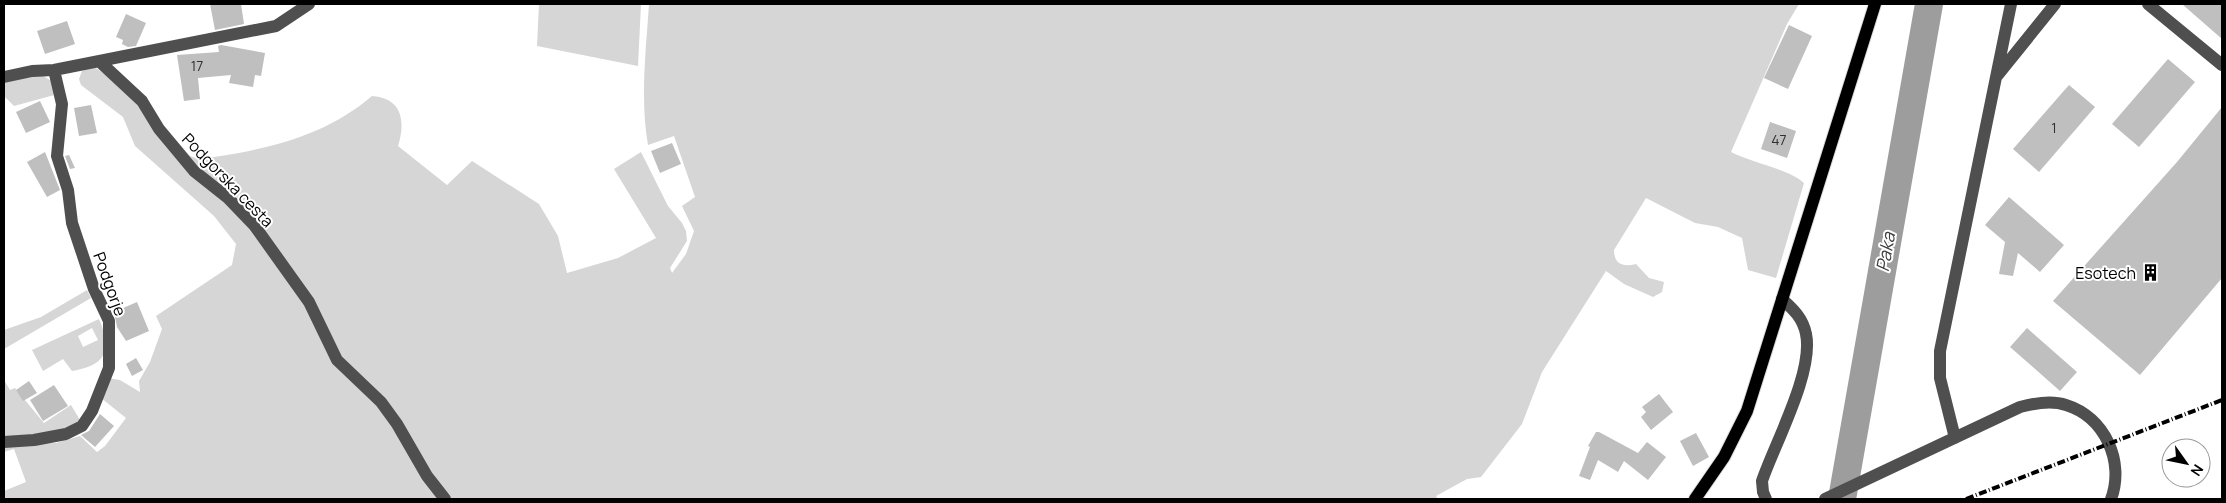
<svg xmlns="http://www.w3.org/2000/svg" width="2226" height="503" viewBox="0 0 2226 503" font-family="Manrope,sans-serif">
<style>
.green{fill:#d6d6d6;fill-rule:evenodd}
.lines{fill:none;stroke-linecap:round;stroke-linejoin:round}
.river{stroke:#9d9d9d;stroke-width:28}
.building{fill:#bfbfbf}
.major-casing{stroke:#dbdbdb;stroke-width:14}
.minor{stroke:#4f4f4f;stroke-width:12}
.major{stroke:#000;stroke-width:12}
.rail{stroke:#000;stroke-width:4;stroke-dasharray:8 2.5 1 2.5;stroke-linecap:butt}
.labels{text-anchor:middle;stroke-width:4;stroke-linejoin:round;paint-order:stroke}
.number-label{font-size:14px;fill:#303030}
.street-label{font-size:16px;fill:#000;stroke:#fff}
.poi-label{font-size:16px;fill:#000;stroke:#fff;text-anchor:end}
.water-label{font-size:18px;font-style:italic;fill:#3e3e3e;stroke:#fff}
</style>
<rect width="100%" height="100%" fill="#fff"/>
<!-- green -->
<path class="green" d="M539 4H641L638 66 537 46Z
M649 4H1799L1787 24 1731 152C1752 163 1789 169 1804 183L1776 278 1748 270 1742 238 1718 227 1695 223 1646 198 1614 250C1614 265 1624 267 1636 264L1649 278 1664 282 1662 292 1653 297 1624 284 1606 271 1542 372 1522 424 1481 477 1467 479 1436 496 1438 499H4V491L26 482 14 449 4 452V445L56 443 80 436 97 452 105 446 126 418 101 398 108 378 120 380 140 392 139 381 150 362 162 329 156 316 232 265 236 244 214 216 135 146 123 117 81 85 79 79 82 71 93 66 140 98 190 156 198 159C261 151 323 138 372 96 402 98 406 121 398 146L447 185 472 161 539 204 558 236 567 273 618 258 656 238 614 169 641 152 668 206 682 223 686 231 687 241 670 268 672 273 686 254 694 231 682 206 695 197 674 136 648 145C640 100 646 50 649 4Z
M40 74 53 82 58 94 14 106 4 96V81Z
M87 290 91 298 4 349V330L41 317Z
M99 319C112 350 107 365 72 371L63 359 43 371 32 350ZM92 328 98 340 83 347 78 336Z
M4 380 10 390 15 388 44 423 71 405 80 420 55 434 4 438Z"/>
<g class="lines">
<!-- river -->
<path class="river" d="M1842 499 1929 4"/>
</g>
<!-- building -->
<path class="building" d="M210 4H241L244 24 215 30Z
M2182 4H2222V39Z
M126 14 146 23 136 46 128 47 122 44 123 40 116 37Z
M67 21 75 44 45 54 37 31Z
M1789 25 1812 36 1788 89 1764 78Z
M221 45 265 53 261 76 255 75 253 87 229 83 231 75 198 78 200 99 184 101 177 55 219 52 218 46Z
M2168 59 2195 82 2139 147 2112 124Z
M2069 85 2095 107 2039 172 2013 149Z
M40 101 50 122 26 133 16 112Z
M91 105 97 133 79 136 74 108Z
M2222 107V278L2140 375 2053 301 2177 162Z
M1770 122 1796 131 1787 158 1761 149Z
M672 143 681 164 660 173 651 151Z
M45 152 60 190 47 197 27 162Z
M69 155 75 168 70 169 65 156Z
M2009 197 2064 245 2040 272 2018 253 2013 276 1999 274 2005 242 1985 225Z
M137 302 149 331 126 341 117 327 114 312Z
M2027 328 2077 372 2060 391 2010 347Z
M136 358 143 370 132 376 126 364Z
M29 381 37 393 23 401 16 390Z
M54 385 68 406 43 421 30 400Z
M1659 394 1673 412 1651 430 1641 417 1646 412 1642 407Z
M100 414 114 426 95 447 81 435 89 431Z
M1596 432H1599L1638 453 1647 442 1666 457 1648 480 1624 461 1618 472 1598 460 1590 480 1579 476 1590 447 1588 446Z
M1696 433 1709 457 1693 466 1680 441Z"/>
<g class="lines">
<defs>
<path id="major" d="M1695 499 1724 457 1747 411 1875 4"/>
</defs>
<!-- major casing -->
<use href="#major" class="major-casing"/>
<!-- minor -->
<path class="minor" d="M2148 4 2222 65
M99 61 142 101 159 129 194 171 228 198 254 225 309 302 337 360 381 402 397 424 427 476 445 499
M1997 76 2055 4
M4 77 32 71 54 70 276 26 309 4
M1955 438 1940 378V351L2011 4
M4 442 34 440 66 434 82 426 92 411 109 368V321L94 289 72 223 68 190 57 156 62 104 54 70
M1766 499 1763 492 1762 481C1775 443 1814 372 1806 334 1803 318 1793 309 1782 299
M1825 499 2020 407C2035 403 2051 400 2066 405 2105 417 2125 462 2111 499"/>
<!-- major -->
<use href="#major" class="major"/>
<!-- rail -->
<path class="rail" d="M1966 499 2222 400"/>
</g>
<!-- icons -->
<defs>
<symbol id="building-bare" viewBox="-9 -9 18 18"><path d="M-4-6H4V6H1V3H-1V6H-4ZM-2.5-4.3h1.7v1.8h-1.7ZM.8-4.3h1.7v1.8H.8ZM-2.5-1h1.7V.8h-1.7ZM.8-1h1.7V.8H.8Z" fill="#000" stroke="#fff" stroke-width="2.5" paint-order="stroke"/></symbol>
</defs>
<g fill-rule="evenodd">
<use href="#building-bare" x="2138" y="260" width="25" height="25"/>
</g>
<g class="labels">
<!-- number labels -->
<g class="number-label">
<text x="197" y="71">17</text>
<text x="2054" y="133">1</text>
<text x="1779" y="145">47</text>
</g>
<!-- street labels -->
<g class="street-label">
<text transform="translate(228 180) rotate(46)" y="6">Podgorska cesta</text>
<text transform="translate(110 284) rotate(70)" y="6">Podgorje</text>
</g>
<!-- poi labels -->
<g class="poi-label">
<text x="2136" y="279">Esotech</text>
</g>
<!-- water labels -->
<g class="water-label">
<text transform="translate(1886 252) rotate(-80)" y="6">Paka</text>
</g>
</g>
<!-- border -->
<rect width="2226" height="503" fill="none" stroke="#000000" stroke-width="10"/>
<!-- north arrow -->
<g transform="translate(2186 463) rotate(123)"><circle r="24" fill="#ffffff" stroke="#999999"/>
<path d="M0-4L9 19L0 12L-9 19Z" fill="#000000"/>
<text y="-8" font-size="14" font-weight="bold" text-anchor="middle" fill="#000000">N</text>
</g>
</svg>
